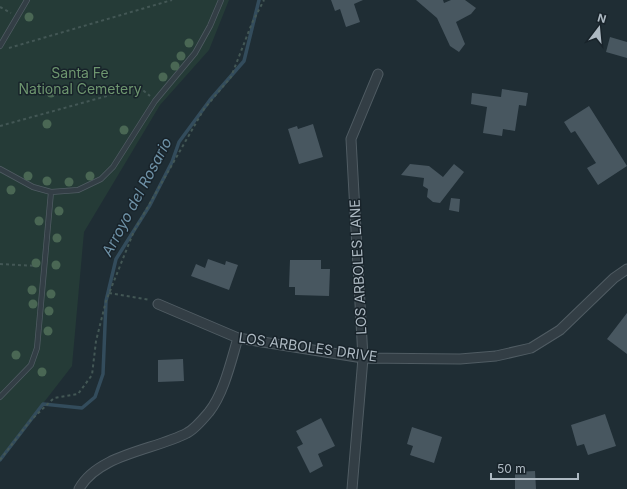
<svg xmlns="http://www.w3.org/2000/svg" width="627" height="489" viewBox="0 0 627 489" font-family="Inter,sans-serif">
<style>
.green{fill:#253b37}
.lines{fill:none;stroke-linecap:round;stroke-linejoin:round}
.stream{stroke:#334c5c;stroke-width:3.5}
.building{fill:#485760}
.lane-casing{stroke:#505c63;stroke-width:6}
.street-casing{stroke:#505c63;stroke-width:11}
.path{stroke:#435755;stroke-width:2;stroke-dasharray:3 3;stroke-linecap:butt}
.lane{stroke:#333e45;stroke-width:4.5}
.street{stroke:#333e45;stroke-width:9}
.tree{fill:#4a6754}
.labels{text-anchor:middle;stroke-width:3;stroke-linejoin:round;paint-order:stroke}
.park-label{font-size:14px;fill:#6e966f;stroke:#18232a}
.street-label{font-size:14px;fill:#adb9c2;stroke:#18232a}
.water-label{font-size:15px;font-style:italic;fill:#6e91a6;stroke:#18232a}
</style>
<rect width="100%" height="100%" fill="#1f2d34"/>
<!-- green -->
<path class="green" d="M0 0H229L209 50 160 105 84 232 72 366 0 459Z"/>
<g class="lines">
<!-- stream -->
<path class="stream" d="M0 460 43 404 82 408 95 397 103 374 106 301 116 259 150 205 172 162 179 142 210 100 244 61 259 0"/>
</g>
<!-- building -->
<path class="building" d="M331 0H363L354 4 360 22 346 27 340 9 335 11Z
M416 0H443L444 3 451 0H465L476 8 471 14 456 22 465 44 459 52 450 46 437 18Z
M610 37 627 42V58L606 52Z
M502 89 528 93 526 106 519 105 515 131 503 129 502 136 483 133 487 107 471 104 472 93 501 97Z
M589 106 627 166 598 185 587 168 596 163 575 131 571 133 564 122Z
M313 124 323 157 299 164 288 129 297 126 298 129Z
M410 164 429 166 443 177 454 164 464 172 440 203 433 202 427 197 428 189 423 186 424 178 401 175Z
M451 198 460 199 459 212 449 210Z
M208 259 225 265 226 261 238 265 229 290 191 276 196 264 205 268Z
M290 260H321V269H330L329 296 295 295V287H289Z
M627 313V354L607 339Z
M183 359 184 381 158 382V360Z
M605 414 616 446 588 455 584 444 577 446 571 425Z
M321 418 335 446 318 454 323 466 310 473 297 447 303 444 296 431Z
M412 427 442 437 434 463 410 455 413 446 407 444Z
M535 471 536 489H515V472Z"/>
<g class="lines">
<defs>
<path id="lane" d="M0 46 27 0
M0 169 33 187 51 192 78 190 101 179 113 167 155 101 195 53 210 26 221 0
M0 397 31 365 37 348 51 192"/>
<path id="street" d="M158 304 238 338 363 358 460 359 496 356 531 348 560 330 614 278 627 269
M79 489C98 454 155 450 187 433 195 429 204 418 209 412 224 393 231 361 238 338
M352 489 363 358 351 139 378 74"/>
</defs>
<!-- lane casing -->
<use href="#lane" class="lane-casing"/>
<!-- street casing -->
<use href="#street" class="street-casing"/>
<!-- path -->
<path class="path" d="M0 7 11 13
M9 48 172 0
M0 126 139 87 150 96
M0 264 37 266
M109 293 150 300
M0 460 30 421 54 398 78 394 92 375 96 341 106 301 134 231 204 109 231 77 252 23 264 0"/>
<!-- lane -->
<use href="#lane" class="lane"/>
<!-- street -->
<use href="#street" class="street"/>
</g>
<!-- trees -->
<g class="tree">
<circle cx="29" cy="17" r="4.5"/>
<circle cx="189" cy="43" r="4.5"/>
<circle cx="181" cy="56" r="4.5"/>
<circle cx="175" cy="66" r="4.5"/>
<circle cx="163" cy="77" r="4.5"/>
<circle cx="51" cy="93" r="4.5"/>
<circle cx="47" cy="124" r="4.5"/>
<circle cx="124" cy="130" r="4.5"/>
<circle cx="28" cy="176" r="4.5"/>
<circle cx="90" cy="176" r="4.5"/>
<circle cx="47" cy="181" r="4.5"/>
<circle cx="69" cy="182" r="4.5"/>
<circle cx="11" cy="190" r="4.5"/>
<circle cx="59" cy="211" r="4.5"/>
<circle cx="39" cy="221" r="4.5"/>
<circle cx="57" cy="238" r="4.5"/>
<circle cx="36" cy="263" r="4.5"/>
<circle cx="56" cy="265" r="4.5"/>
<circle cx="32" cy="290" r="4.5"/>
<circle cx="51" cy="294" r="4.5"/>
<circle cx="33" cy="304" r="4.5"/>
<circle cx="49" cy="311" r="4.5"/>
<circle cx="48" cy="331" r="4.5"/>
<circle cx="16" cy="355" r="4.5"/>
<circle cx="42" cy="372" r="4.5"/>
</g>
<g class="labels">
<!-- park labels -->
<g class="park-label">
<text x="80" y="78">Santa Fe<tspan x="80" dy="16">National Cemetery</tspan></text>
</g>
<!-- street labels -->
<g class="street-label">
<text transform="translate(358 267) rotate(-93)" y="5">LOS ARBOLES LANE</text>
<text transform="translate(308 347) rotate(8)" y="5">LOS ARBOLES DRIVE</text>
</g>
<!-- water labels -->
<g class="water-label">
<text transform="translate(137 197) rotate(-62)" y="5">Arroyo del Rosario</text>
</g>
</g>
<!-- north arrow -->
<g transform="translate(599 28) rotate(16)" stroke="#18232a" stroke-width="3" paint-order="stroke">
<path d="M0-3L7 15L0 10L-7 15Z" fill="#adb9c2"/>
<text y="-6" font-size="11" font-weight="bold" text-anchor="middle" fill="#adb9c2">N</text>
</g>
<!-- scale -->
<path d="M491 473v6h87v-6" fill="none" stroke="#adb9c2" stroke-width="2"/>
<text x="497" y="473" font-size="12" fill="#adb9c2" stroke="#18232a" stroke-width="3" paint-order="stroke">50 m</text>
</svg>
